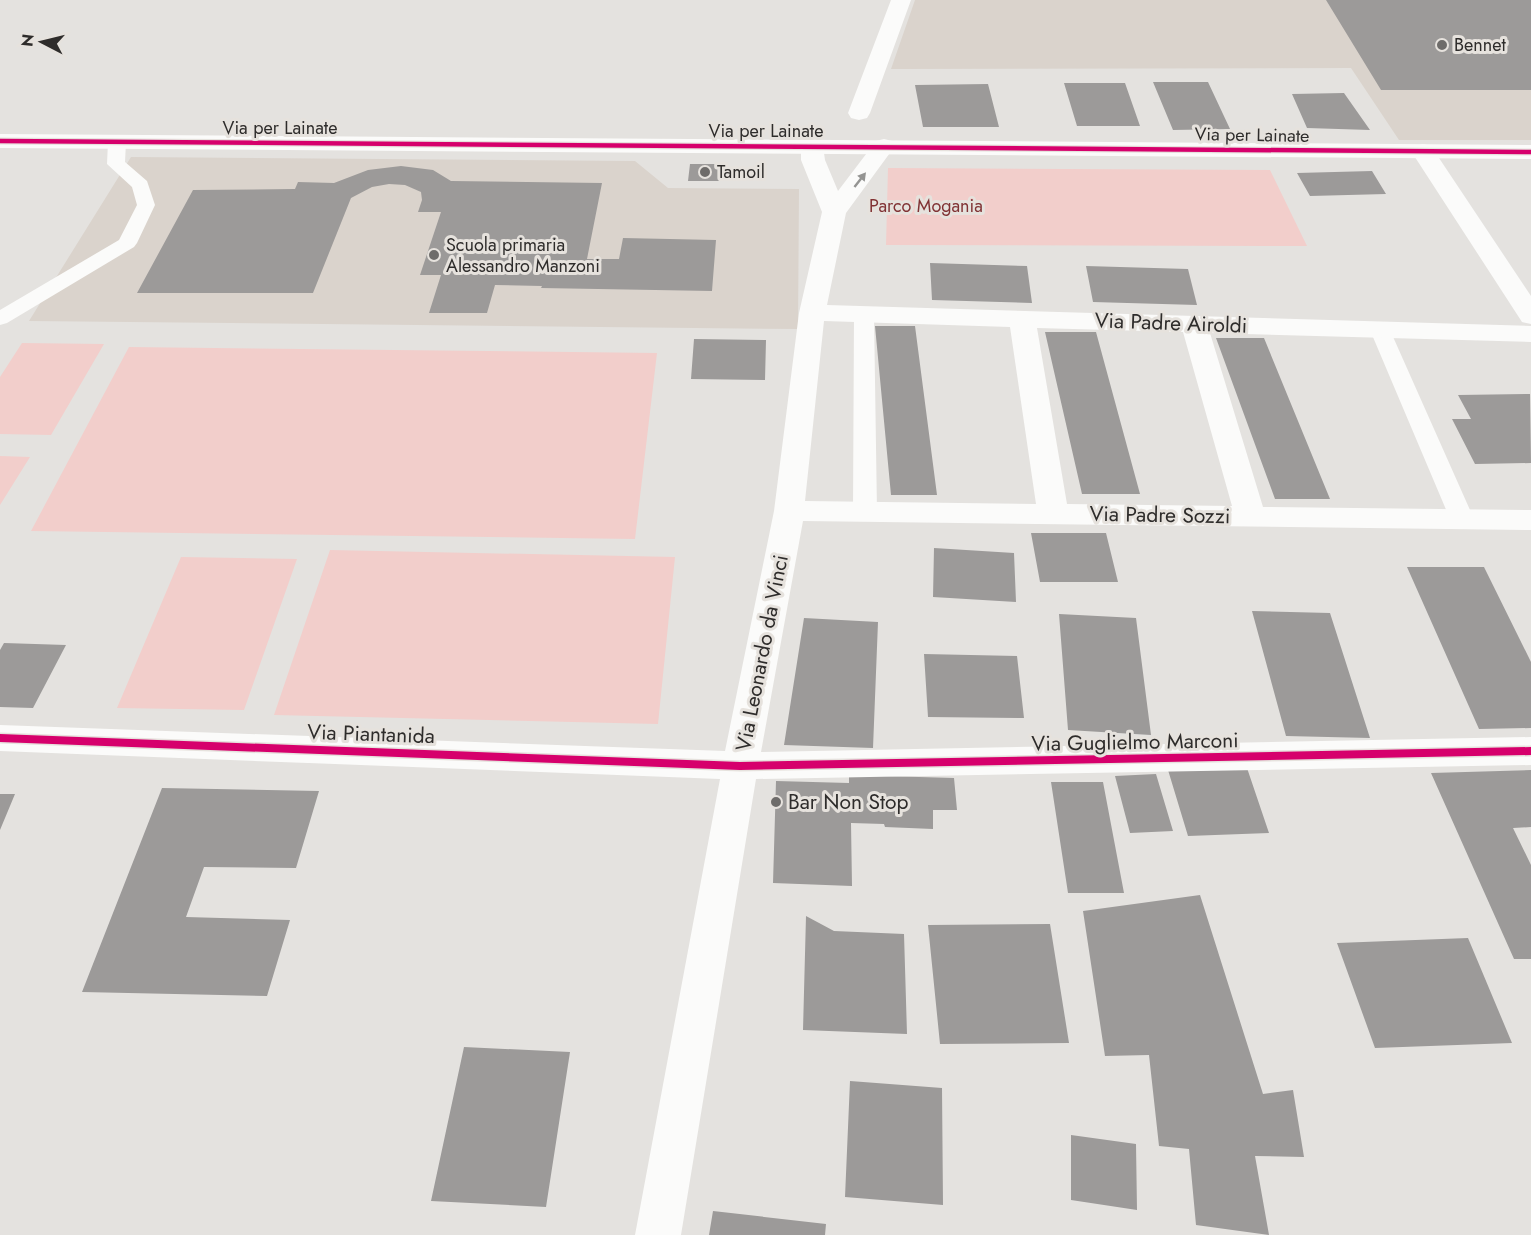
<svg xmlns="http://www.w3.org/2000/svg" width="1531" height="1235" viewBox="0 0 1531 1235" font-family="Jost,sans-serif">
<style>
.built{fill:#dad3cc}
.green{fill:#f2cecb}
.building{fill:#9c9a99}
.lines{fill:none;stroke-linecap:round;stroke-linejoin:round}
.service{fill:#fbfbfa;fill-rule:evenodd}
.minor{fill:#fbfbfa;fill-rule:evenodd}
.tertiary{fill:#fbfbfa;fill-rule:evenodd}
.cycleway-far1-casing{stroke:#e6e2dd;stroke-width:7}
.cycleway-casing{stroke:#e6e2dd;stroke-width:11}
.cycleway-far1{stroke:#d6006c;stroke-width:4.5}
.cycleway{stroke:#d6006c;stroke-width:8}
.oneway{fill:#949492}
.poi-dot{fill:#6e6c6a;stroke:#e6e2dd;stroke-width:2}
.labels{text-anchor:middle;stroke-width:6;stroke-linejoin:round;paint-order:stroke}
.far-poi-label{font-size:18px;fill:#2e2c2b;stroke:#e6e2dd;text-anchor:start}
.far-street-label{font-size:18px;fill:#2e2c2b;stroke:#e6e2dd}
.far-park-label{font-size:18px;fill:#803234;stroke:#e6e2dd}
.street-label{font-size:21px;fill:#2e2c2b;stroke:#e6e2dd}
.poi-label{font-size:21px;fill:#2e2c2b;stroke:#e6e2dd;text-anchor:start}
</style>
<rect width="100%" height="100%" fill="#e4e2df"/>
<!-- built -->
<path class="built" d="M915 0H1531V140H1399L1351 68 891 69Z
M131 157 635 161 668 188 799 189 798 329 29 321Z"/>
<!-- green -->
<path class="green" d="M888 168 1270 170 1307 246 886 245Z
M22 343 104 344 51 435 0 434V377Z
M129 347 657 353 635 539 31 531Z
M0 456 30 457 0 505Z
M330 550 675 557 658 724 274 715Z
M181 557 297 559 244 710 117 708Z"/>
<!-- building -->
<path class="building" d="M1326 0H1531V90H1381Z
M1153 82H1208L1230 129 1173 130Z
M1064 83H1125L1140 126H1077Z
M988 84 999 127H923L915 85Z
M1344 93 1370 130 1307 128 1292 94Z
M690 164H720L719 181H688Z
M401 166 433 170 451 181 602 183 587 259H619L623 238 716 240 712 291 541 288 542 286 495 285 487 313H429L441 275H420L441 212H418L422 200 421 192 405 185 389 184 372 187 351 198 313 293H137L193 190 295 189 298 182 334 183 368 170Z
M1372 171 1386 194 1310 196 1297 173Z
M930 263 1027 266 1032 303 932 300Z
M1086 266 1188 269 1197 305 1093 302Z
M875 326H915L937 495H891Z
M1045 332H1096L1140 494H1082Z
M1216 338H1264L1330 499H1275Z
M694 339 766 340 765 380 691 379Z
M1530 394 1531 463 1475 464 1452 419H1471L1458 395Z
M1031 533H1106L1118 582H1040Z
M934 548 1014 553 1016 602 933 597Z
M1407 567H1484L1531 662V728L1479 729Z
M1252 611 1330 613 1370 738 1286 736Z
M1059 614 1136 618 1151 735 1068 730Z
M804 618 878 622 873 748 784 745Z
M4 643 66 645 33 708 0 707V650Z
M924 654 1017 656 1024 718 928 717Z
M1247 768 1269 833 1188 836 1168 770Z
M1531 770V827L1513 828 1531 865V959H1514L1431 773Z
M1156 774 1173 831 1130 833 1115 776Z
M849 775 954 778 957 810H933V829L885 827 884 824 851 823 852 886 773 883 776 781 849 783Z
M1051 782H1103L1124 893H1068Z
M162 788 319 791 296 868 204 867 186 917 290 920 267 996 82 992Z
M0 794H15L0 830Z
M1200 895 1263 1094 1293 1090 1304 1157 1255 1156 1269 1235 1196 1225 1189 1149 1159 1146 1149 1055 1105 1056 1083 911Z
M806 916 834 931 904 934 907 1034 803 1030Z
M1050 924 1069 1043 940 1044 928 925Z
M1468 938 1512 1043 1375 1048 1337 943Z
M464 1047 570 1052 546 1207 431 1201Z
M850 1081 942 1088 943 1205 845 1197Z
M1071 1135 1136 1144 1137 1210 1071 1200Z
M713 1211 826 1224 825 1235H709Z"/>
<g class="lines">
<!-- service -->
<path class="service" d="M117 137 123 138 126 142 125 162 147 181 155 205 137 243 134 247 7 323 0 325V310L119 240 137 205 132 187 107 164 108 142 111 138Z
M864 309 871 311 874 315 877 512 873 517 865 520 857 517 853 512 854 315 857 311Z
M1380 324 1387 326 1390 330 1474 519 1470 524 1462 527 1454 524 1450 519 1370 330 1373 326Z"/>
<!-- minor -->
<path class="minor" d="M891 0H911L870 113 867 118 859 120 851 118 848 113Z
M812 139 820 141 823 146 825 160 838 191 876 141 884 139 892 141 895 146 846 213 827 305 1531 326V342L1210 333 1263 507 1531 510V530L803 521 761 752 1531 737V765L756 779 681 1235H635L720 779 0 751V725L725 751 774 511 799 313 822 212 801 160V146L804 141ZM824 321 1010 327 1036 504 805 501ZM1037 328 1183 332 1232 506 1067 504Z
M1423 144 1431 146 1531 296V324L1522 322 1411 151 1415 146Z"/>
<!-- tertiary -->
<path class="tertiary" d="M0 134 1531 145V159L0 148Z"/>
<defs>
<path id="cycleway-far1" d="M0 141 1531 152"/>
<path id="cycleway" d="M0 738 740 766 1531 751"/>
</defs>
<!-- cycleway-far1 casing -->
<use href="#cycleway-far1" class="cycleway-far1-casing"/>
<!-- cycleway casing -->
<use href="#cycleway" class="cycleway-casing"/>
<!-- cycleway-far1 -->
<use href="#cycleway-far1" class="cycleway-far1"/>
<!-- cycleway -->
<use href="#cycleway" class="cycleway"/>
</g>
<!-- one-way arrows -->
<defs><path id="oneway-solid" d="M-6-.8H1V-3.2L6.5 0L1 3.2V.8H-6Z" transform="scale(1.5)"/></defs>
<use class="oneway" href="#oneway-solid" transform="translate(860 180) rotate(-52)"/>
<!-- markers -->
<g class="poi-dot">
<circle cx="1442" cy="45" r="6"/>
<circle cx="705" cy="172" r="6"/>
<circle cx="434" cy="255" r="6"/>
<circle cx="776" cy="802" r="6"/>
</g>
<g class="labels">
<!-- far-poi labels -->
<g class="far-poi-label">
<text x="1454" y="51">Bennet</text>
<text x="717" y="178">Tamoil</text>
<text x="446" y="251">Scuola primaria<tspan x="446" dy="21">Alessandro Manzoni</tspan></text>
</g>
<!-- far-street labels -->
<g class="far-street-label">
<text x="280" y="134">Via per Lainate</text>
<text x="766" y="137">Via per Lainate</text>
<text transform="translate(1252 135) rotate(1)" y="6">Via per Lainate</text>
</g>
<!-- far-park labels -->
<g class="far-park-label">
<text x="926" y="212">Parco Mogania</text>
</g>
<!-- street labels -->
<g class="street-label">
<text transform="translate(1171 323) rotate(2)" y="7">Via Padre Airoldi</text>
<text transform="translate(1160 515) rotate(1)" y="7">Via Padre Sozzi</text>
<text transform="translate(762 653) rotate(-79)" y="7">Via Leonardo da Vinci</text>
<text transform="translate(371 734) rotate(2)" y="7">Via Piantanida</text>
<text transform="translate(1135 742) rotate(-1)" y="7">Via Guglielmo Marconi</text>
</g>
<!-- poi labels -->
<g class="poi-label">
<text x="788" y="809">Bar Non Stop</text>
</g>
</g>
<!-- north arrow -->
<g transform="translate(42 42) rotate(277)" stroke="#e6e2dd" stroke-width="4.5" paint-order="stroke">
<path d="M0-4.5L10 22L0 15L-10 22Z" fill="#2e2c2b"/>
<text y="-9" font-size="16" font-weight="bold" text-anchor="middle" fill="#2e2c2b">N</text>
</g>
</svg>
